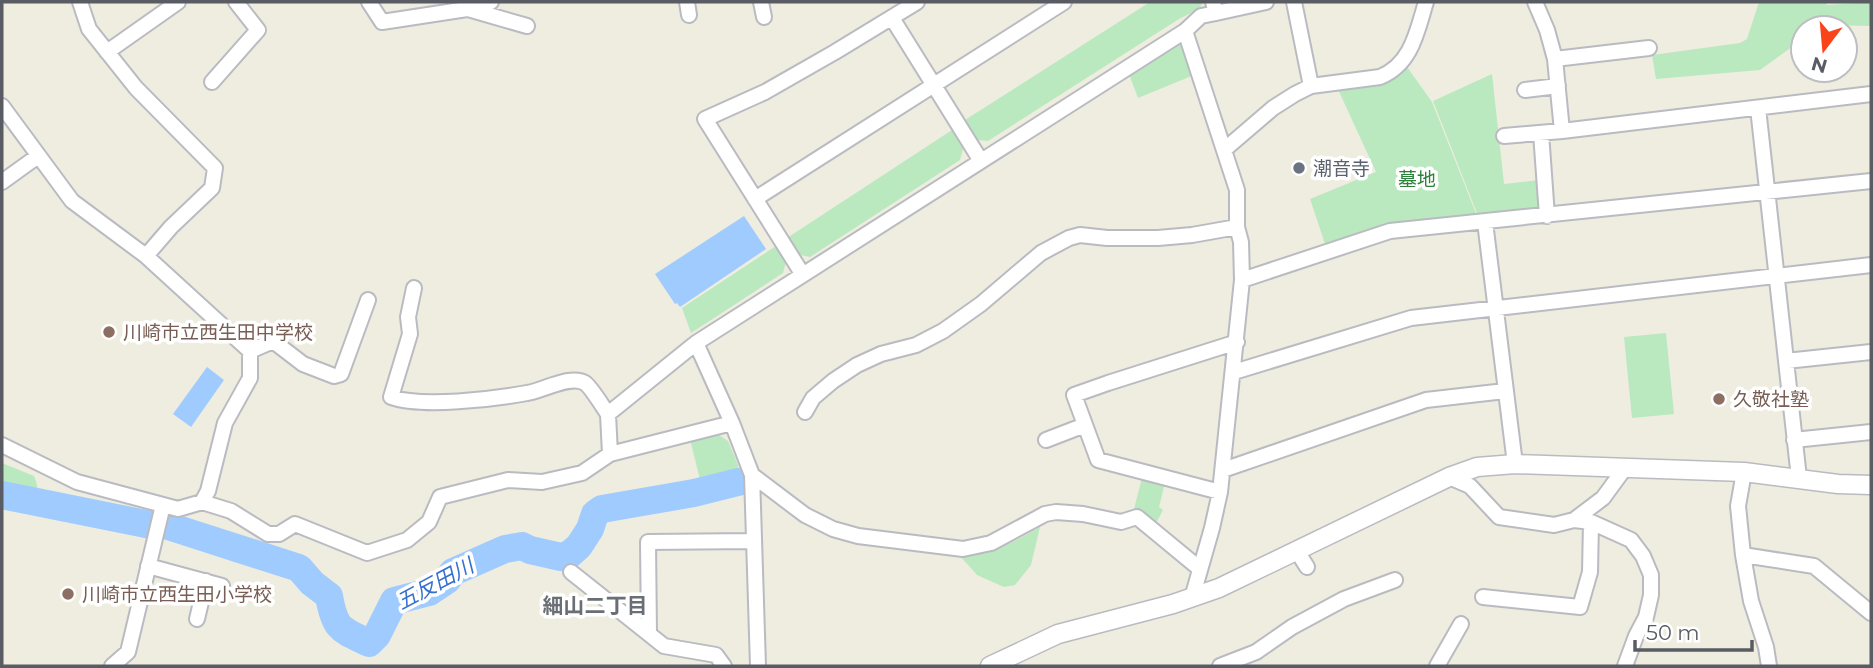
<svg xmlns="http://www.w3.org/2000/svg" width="1873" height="668" viewBox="0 0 1873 668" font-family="Montserrat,'Noto Sans JP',sans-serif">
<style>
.green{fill:#bae9bf}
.water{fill:#a0cbff}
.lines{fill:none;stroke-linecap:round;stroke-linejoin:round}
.river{stroke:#a0cbff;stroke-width:28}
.minor-casing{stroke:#b9bbc1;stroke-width:18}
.tertiary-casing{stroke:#b9bbc1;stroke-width:21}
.minor{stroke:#fff;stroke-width:14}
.tertiary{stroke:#fff;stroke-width:18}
.worship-dot{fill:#6b7280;stroke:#fff;stroke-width:2.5}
.education-dot{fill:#8d6e63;stroke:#fff;stroke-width:2.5}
.labels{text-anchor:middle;stroke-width:7;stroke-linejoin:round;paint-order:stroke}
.worship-label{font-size:19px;fill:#5b616d;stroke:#fff;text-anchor:start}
.park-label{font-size:19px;fill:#2b8238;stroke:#fff}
.education-label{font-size:19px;fill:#785e54;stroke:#fff;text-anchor:start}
.water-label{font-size:21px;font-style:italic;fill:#3670ce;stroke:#fff}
.neighbourhood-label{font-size:21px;font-weight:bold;fill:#6a6f75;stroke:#fff}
</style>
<rect width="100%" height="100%" fill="#eeede0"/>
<!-- green -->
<path class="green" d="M1150 2H1203L1199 9 1179 19 988 141 978 140 965 120Z
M1759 2H1826L1827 5 1871 2V26L1827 25 1822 28H1803V39L1760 70 1656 79 1652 55 1740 43 1747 39Z
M1174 45H1184L1194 75 1138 98 1129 74Z
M1405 64 1432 102 1477 216 1326 247 1310 199 1376 172 1336 85Z
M1492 74 1504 184 1539 180 1541 204 1537 211 1478 216 1433 101Z
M952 130 963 149 960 160 810 257 796 254 787 238Z
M776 246 786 262 783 273 691 333 682 308Z
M1666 333 1674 414 1632 418 1624 337Z
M716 433 728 441 738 465 739 475 701 484 690 439Z
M2 463 34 476C39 488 39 494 32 506L2 500Z
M1142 478 1165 483 1159 507 1163 510 1155 525 1133 513Z
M1040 527 1031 565 1015 585 1004 587 977 575 960 556C990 555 1014 542 1040 527Z"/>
<!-- water -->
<path class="water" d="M744 216 766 249 680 307 677 303 675 304 655 274Z
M207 367 224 380 191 427 173 414Z"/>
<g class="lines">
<!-- river -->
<path class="river" d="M2 495 151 525
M165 525 299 568 312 583 329 596C335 630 340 629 369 643L377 635 394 601 429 592 447 580 453 572 505 549 522 546 530 550 561 557 570 554 579 546 590 529 595 514 602 509 694 493 738 482"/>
<defs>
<path id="minor" d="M80 2 89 29 136 88 215 168 212 188 171 227 146 256
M369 2 382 22 467 9 491 2
M687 2 689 15
M761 2 764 17
M1294 2 1311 86
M1535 2 1547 30 1555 59 1562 131
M468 9 527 26
M1216 13 1266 2
M892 18 981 161
M1185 31 1237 190V227L1241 242 1242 280 1220 492 1212 528 1192 598
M107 52 178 2
M1555 59 1649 48
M212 82 258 30 236 2
M1525 90 1558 86
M2 106 72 201 146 256 250 351V378L225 423 208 491 202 502 178 509 77 482 2 445
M1758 108 1799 478
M1541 133 1547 216
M1504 136 1562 131 1871 94
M1224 150 1273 108 1295 94 1311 86 1380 77C1412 64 1417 31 1426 2
M2 182 38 156
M755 199 1064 2
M1485 222 1515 464
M803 275 705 119 765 92 835 52 917 2
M1242 280 1390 231 1871 181
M414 288 408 317 410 334 391 397C422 408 494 399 527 393 542 391 571 374 585 383 591 387 603 407 608 414
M696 343 732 423 752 475 758 666
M250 351 273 341 303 364 334 376 341 374 368 300
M1786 361 1871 352
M1234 372 1411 318 1871 265
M805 412 813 398 833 381 857 365 881 354 916 345 943 331 981 304 1041 253 1069 238 1080 235 1107 238H1158L1192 235 1237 227
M1046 440 1085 425
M1794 440 1871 432
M610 454 608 414 696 343 1185 31 1201 16 1216 13 1213 2
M1223 470 1426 400 1505 391
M1744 472 1738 506 1743 555 1751 601 1766 647 1769 666
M752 475 805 515 833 529 858 536 963 549 991 543 1045 514 1056 512 1083 514 1121 522 1137 517 1200 569
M1449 477 1470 486 1499 517 1554 525 1574 520 1591 522 1631 540 1643 556 1651 575V595L1646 617 1636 636 1625 666
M1220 492 1098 460 1074 395 1108 383 1237 342
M202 502 231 511 268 534H279L295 524 367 553 407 540 429 522 440 497 508 480 542 482 582 473 610 454 732 423
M1574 520 1603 498 1625 468
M1297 551 1307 567
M1743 555 1814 566 1871 613
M148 566 222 586
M571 572 649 634
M1483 597 1580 607 1590 572 1591 522
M197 619 206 581
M112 666 128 652 163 505
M724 666 716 655 664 646 649 634 648 542 753 541
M1220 666 1256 652 1292 627 1344 599 1395 580
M1437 666 1461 624"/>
<path id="tertiary" d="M990 666 1058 634 1173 604 1219 588 1449 477 1477 467 1515 464 1744 472 1838 484 1871 485"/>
</defs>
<!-- minor casing -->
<use href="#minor" class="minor-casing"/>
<!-- tertiary casing -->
<use href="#tertiary" class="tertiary-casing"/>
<!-- minor -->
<use href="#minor" class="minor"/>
<!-- tertiary -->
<use href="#tertiary" class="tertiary"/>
</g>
<!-- markers -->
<circle class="worship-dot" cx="1299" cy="168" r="7"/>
<g class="education-dot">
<circle cx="109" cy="332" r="7"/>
<circle cx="1719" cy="399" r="7"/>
<circle cx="68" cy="594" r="7"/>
</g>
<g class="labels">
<!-- worship labels -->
<g class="worship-label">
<text x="1313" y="175">潮音寺</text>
</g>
<!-- park labels -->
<g class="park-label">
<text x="1417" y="186">墓地</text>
</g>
<!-- education labels -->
<g class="education-label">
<text x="123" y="339">川崎市立西生田中学校</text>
<text x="1733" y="406">久敬社塾</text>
<text x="82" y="601">川崎市立西生田小学校</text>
</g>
<!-- water labels -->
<g class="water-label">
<text transform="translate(435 584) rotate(-28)" y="7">五反田川</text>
</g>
<!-- neighbourhood labels -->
<g class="neighbourhood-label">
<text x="595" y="613">細山二丁目</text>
</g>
</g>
<!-- border -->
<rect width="1873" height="668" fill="none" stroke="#595d63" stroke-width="7"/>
<!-- north arrow -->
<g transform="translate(1824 49) rotate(196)"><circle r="33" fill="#ffffff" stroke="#bdbec1" stroke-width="2"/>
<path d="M0-5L12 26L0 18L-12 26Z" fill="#fb431a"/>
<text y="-10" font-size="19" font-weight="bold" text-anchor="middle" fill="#595d63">N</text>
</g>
<!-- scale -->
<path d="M1635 640v10h117v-10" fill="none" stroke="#595d63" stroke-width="3.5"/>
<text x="1646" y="640" font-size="21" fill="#595d63" stroke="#ffffff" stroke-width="5" paint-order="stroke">50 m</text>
</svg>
